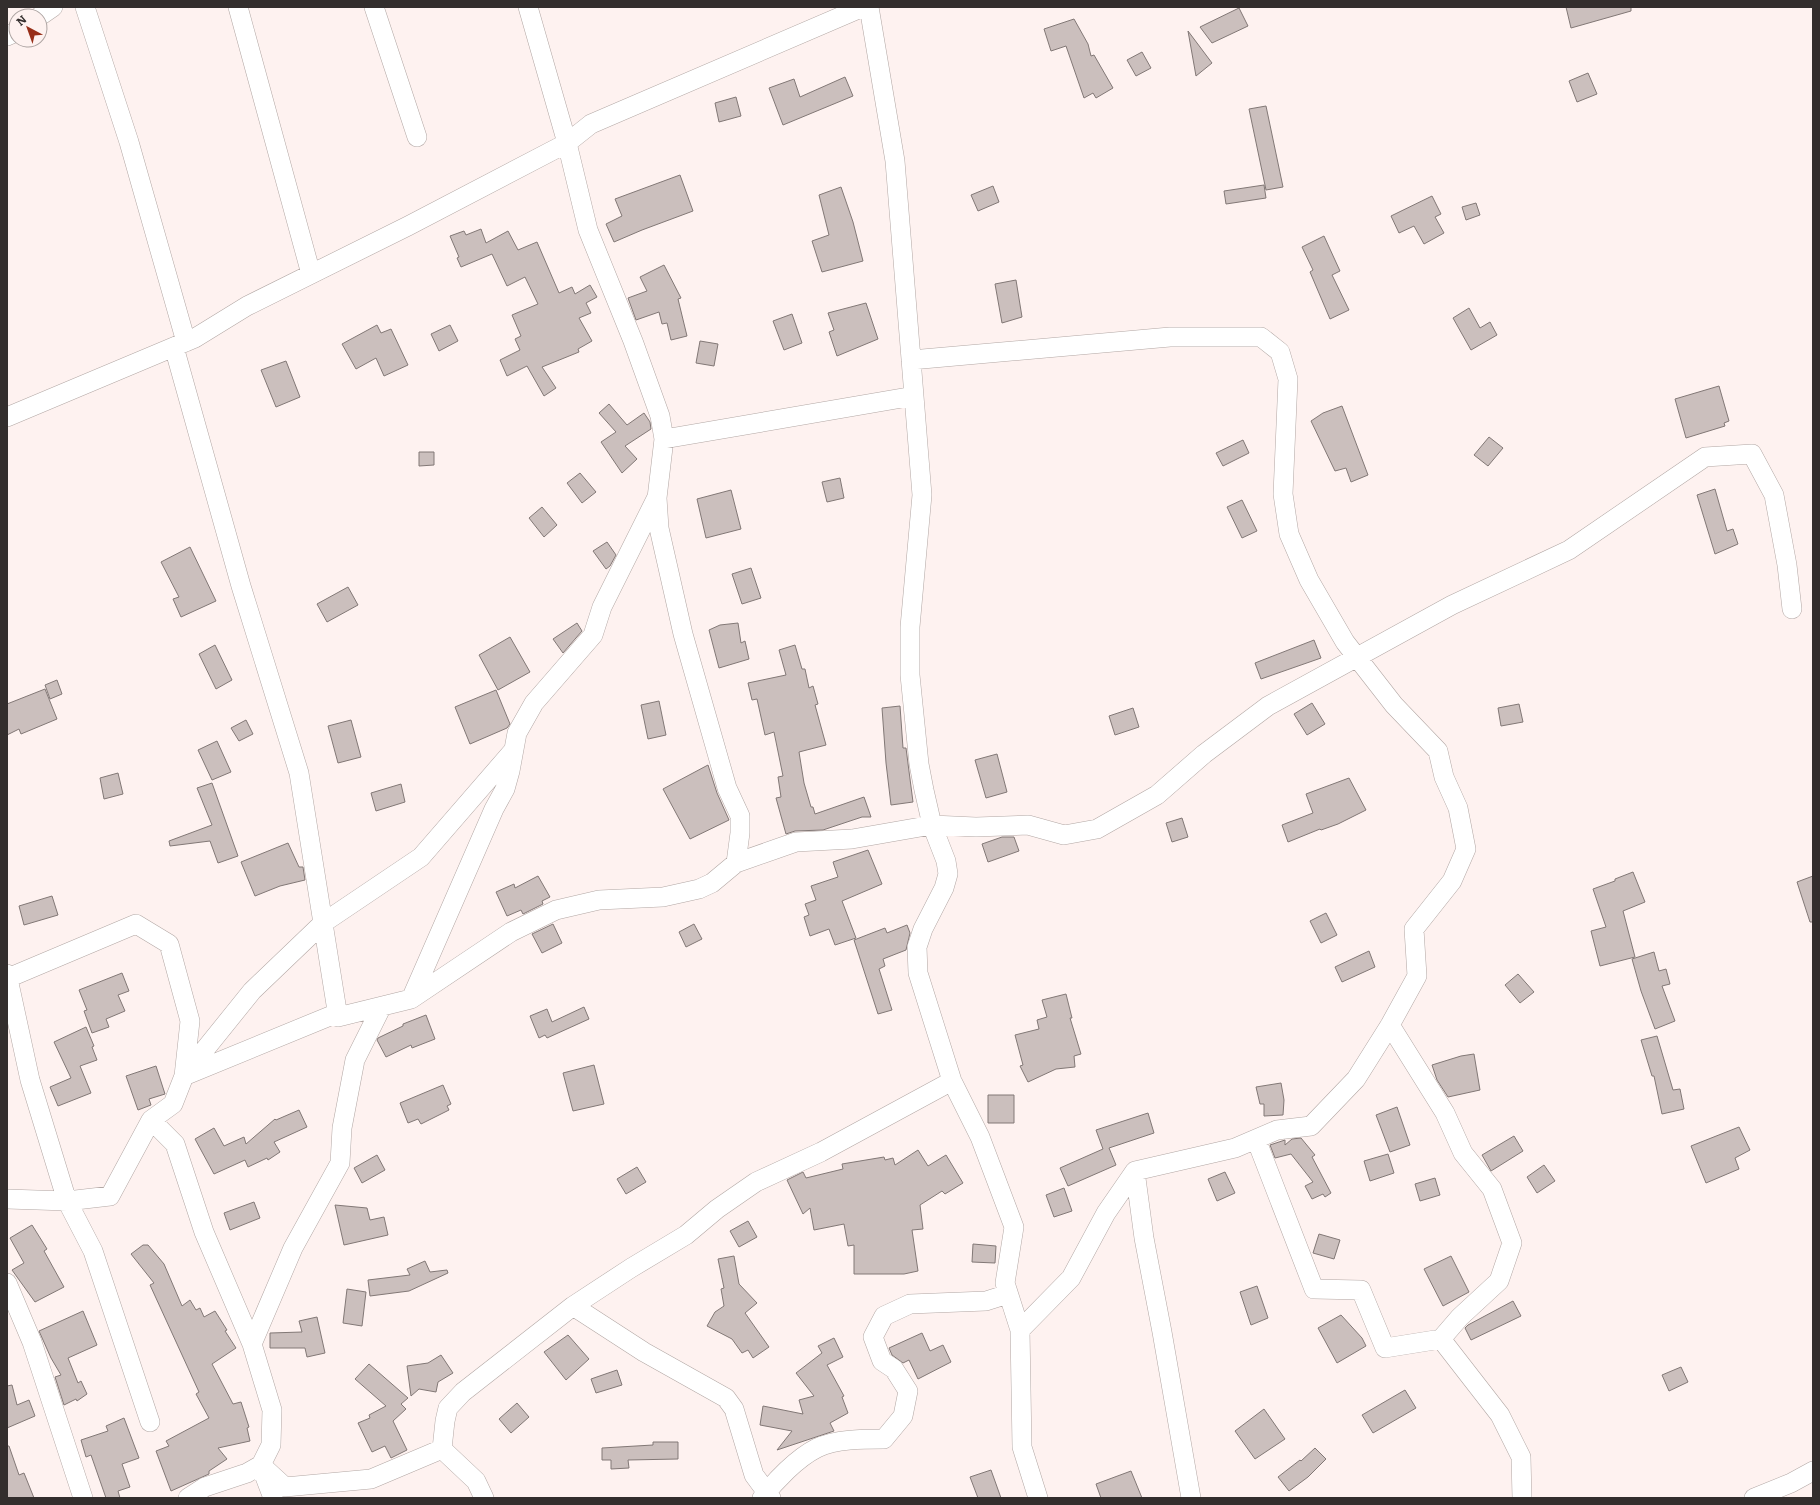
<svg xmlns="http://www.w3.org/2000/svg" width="1820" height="1505" viewBox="0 0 1820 1505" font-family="Literata,serif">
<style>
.building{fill:#cbbfbd;stroke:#827876}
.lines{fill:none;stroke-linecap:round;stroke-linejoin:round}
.minor-casing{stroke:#b2a7a4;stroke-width:20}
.minor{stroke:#fff;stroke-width:19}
</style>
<rect width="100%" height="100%" fill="#fef2f0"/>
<!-- building -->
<path class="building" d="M1566 7H1631V11L1571 28Z
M1239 8 1248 26 1212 43 1200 27Z
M1074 19 1088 44 1091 56 1094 55 1113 88 1096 98 1093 93 1084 98 1066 46 1051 51 1044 29Z
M1188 31 1212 63 1196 76Z
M1142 52 1151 68 1136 76 1127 60Z
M1588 73 1597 94 1577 102 1569 81Z
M845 77 853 96 783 125 769 88 794 79 800 97Z
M736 97 741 116 719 122 715 103Z
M1266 106 1283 187 1266 190 1249 109Z
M680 175 693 211 642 230 614 242 606 224 622 216 615 199Z
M1264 185 1266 198 1226 204 1224 191Z
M993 186 999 202 978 211 971 195Z
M841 187 853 222 863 261 822 272 812 241 829 235 819 195Z
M1432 196 1441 214 1435 217 1444 233 1424 244 1414 226 1399 233 1391 216Z
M1476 203 1480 215 1466 220 1462 207Z
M481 229 486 243 508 231 518 250 537 242 559 293 572 287 575 294 590 285 597 297 586 303 591 313 579 318 592 341 578 349 579 352 542 367 556 388 544 396 527 366 507 376 500 360 520 350 515 339 521 336 512 315 538 304 525 277 507 286 492 254 461 267 457 258 459 257 450 236 464 231 466 235Z
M1324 236 1340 271 1332 275 1349 310 1330 319 1310 272 1313 270 1302 247Z
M664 265 681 298 678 299 687 336 671 340 667 323 662 324 659 312 636 320 628 298 647 291 640 277Z
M1016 280 1022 317 1002 323 995 284Z
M866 303 878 339 837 356 829 332 834 330 828 313Z
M1469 308 1480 328 1490 322 1497 335 1471 350 1453 318Z
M792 314 802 343 784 350 773 321Z
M377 325 381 333 391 329 408 365 384 376 376 358 356 369 342 344Z
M450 325 458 341 439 351 431 334Z
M700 341 718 344 714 366 696 363Z
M286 361 300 397 276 407 261 370Z
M1719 386 1729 421 1724 423 1725 426 1686 438 1675 399Z
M609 404 627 425 644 413 650 422 651 429 625 446 637 459 622 473 601 442 616 432 599 413Z
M1342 406 1368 475 1351 482 1346 468 1335 471 1311 421 1323 413Z
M1489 437 1503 448 1488 466 1474 455Z
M1243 440 1249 453 1223 466 1216 453Z
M419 452H434V465L419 466Z
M580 473 596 492 582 503 567 483Z
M840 478 844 498 827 502 822 482Z
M1715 489 1727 531 1733 529 1738 544 1715 554 1697 495Z
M731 490 741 529 706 538 697 499Z
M1242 500 1257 531 1242 538 1227 507Z
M542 507 557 525 544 537 529 518Z
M607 542 616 555 610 566 606 569 593 551Z
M190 547 216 601 181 617 173 599 179 597 161 562Z
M751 568 761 598 742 604 732 574Z
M348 587 358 605 327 622 317 604Z
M577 623 582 631 563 653 553 639Z
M738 623 741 643 745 641 749 659 719 668 709 630 720 625Z
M510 637 530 672 498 690 479 655Z
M1314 640 1321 658 1261 679 1255 663Z
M215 645 232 680 216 689 199 654Z
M795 645 802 669H805L809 688 813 686 818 704 815 705 826 745 799 752 804 783 811 807H813L815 814 864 797 871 817H862L823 830 795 831 786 834 776 798 781 797 778 777 783 776 774 732 765 735 757 699 752 700 748 683 786 675 779 650Z
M57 680 62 694 50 699 45 685Z
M45 689 57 719 21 734 19 729 7 735V704Z
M496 690 510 724 507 728 470 744 455 707Z
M659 701 666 735 648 739 641 705Z
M1312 703 1325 724 1307 735 1294 714Z
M1519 704 1523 722 1501 726 1498 708Z
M900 706 903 748H906L913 802 891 805 886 763 882 708Z
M1133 708 1139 727 1115 735 1109 716Z
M246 720 253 734 239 741 231 728Z
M351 720 361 757 338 763 328 726Z
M217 741 231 772 212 780 198 750Z
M997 754 1007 792 986 798 975 760Z
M708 765 717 793 729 820 690 839 663 789Z
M118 773 123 794 104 799 100 778Z
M1349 778 1366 810 1338 824 1321 830 1320 829 1288 842 1282 825 1313 813 1306 794Z
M212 783 238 856 218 863 210 841 170 846 169 841 212 825 197 788Z
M401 784 405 802 376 811 371 793Z
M1182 818 1188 837 1172 842 1166 823Z
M1002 837H1014L1019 851 988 862 982 844Z
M288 843 299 867H303L305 880 280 886 255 896 241 862Z
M868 850 882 884 842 901 856 938 835 945 829 929 810 936 804 917 809 915 805 904 816 900 811 886 838 877 833 862Z
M1633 872 1645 902 1623 911 1635 957 1600 966 1591 931 1606 927 1593 889 1615 881V879Z
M538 876 550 897 542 901 543 904 523 914 521 910 507 916 496 892 514 884 515 888Z
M1813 876V922H1810L1797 882Z
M52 896 58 915 24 925 19 906Z
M1326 913 1337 935 1321 943 1310 921Z
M553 924 562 943 542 953 532 934Z
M694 924 702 939 686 947 679 932Z
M907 925 910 933 906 950 883 959 885 966 879 969 892 1010 878 1014 854 940 885 928 887 933Z
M1369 951 1375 967 1342 982 1335 967Z
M1654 952 1659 971 1666 969 1670 984 1662 986 1675 1021 1655 1029 1641 991 1632 959Z
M122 973 129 991 118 995 125 1011 106 1019 109 1027 92 1033 84 1011 87 1010 79 990Z
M1518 974 1534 992 1520 1003 1505 985Z
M1066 994 1072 1018H1070L1081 1054 1074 1056 1075 1067 1056 1069 1028 1082 1020 1066 1023 1065 1015 1035 1039 1029 1037 1020 1047 1017 1042 1000Z
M584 1007 589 1019 547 1038 545 1035 539 1038 530 1016 547 1009 552 1022Z
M426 1015 435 1039 412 1048 411 1045 386 1057 377 1040 378 1038 403 1026V1024Z
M86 1027 94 1046 92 1047 97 1060 80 1066 91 1093 58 1106 50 1087 71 1078 54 1042Z
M1657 1036 1673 1090 1680 1089 1684 1109 1662 1114 1654 1076H1652L1641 1040Z
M1474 1054 1480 1090 1448 1097 1437 1080 1432 1065 1461 1056Z
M594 1065 604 1104 573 1111 563 1073Z
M156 1066 165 1094 149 1099 151 1105 138 1110 126 1076Z
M1281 1083 1284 1100 1283 1115 1264 1116V1104H1260L1256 1087Z
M443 1085 451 1104 447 1106 449 1110 421 1124 418 1119 408 1123 400 1103Z
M988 1095H1014V1123H988Z
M1397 1107 1410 1145 1390 1152 1376 1115Z
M299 1110 307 1127 274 1142 280 1152 268 1160 267 1158 248 1167 245 1160 214 1174 195 1139 214 1128 224 1146 244 1137 246 1144 275 1119 276 1120Z
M1148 1113 1154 1133 1109 1148 1116 1165 1068 1186 1060 1168 1103 1149 1096 1130Z
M1739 1127 1750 1150 1735 1158 1739 1169 1706 1183 1691 1146Z
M1514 1136 1523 1151 1491 1171 1482 1155Z
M1301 1138 1315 1155 1312 1157 1331 1193 1325 1197 1323 1194 1312 1199 1305 1186 1313 1182 1291 1154 1275 1158 1270 1145 1285 1140V1145L1292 1139Z
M918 1150 928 1166 946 1155 963 1183 945 1194 942 1191 920 1205 923 1229 912 1230 918 1271 904 1274H854V1245L848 1246 844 1224 814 1230 810 1208 803 1214 787 1180 803 1172 806 1178 843 1169 842 1164 884 1157 885 1160 893 1158 895 1165Z
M1388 1154 1394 1173 1370 1181 1364 1161Z
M377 1155 385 1170 362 1183 354 1168Z
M1544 1165 1555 1181 1537 1193 1527 1177Z
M637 1167 646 1182 626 1194 617 1179Z
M1225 1172 1235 1193 1217 1201 1208 1179Z
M1435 1178 1440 1195 1420 1201 1415 1184Z
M1064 1188 1072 1211 1054 1217 1046 1195Z
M254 1202 260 1218 230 1230 224 1213Z
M335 1205 367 1208 370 1220 384 1217 388 1235 344 1245Z
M748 1221 757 1237 739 1247 730 1231Z
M32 1225 47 1249 44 1251 64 1287 35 1302 12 1270 24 1263 10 1238Z
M1319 1234 1340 1240 1334 1259 1313 1253Z
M973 1244 996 1246 995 1263 972 1262Z
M143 1245H148L164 1264 182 1306 190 1300 196 1310 200 1308 204 1317 215 1311 227 1330 225 1331 236 1348 212 1364 233 1404 241 1402 249 1427 247 1428 250 1441 218 1448 227 1459 209 1471V1474L171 1491 156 1451 169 1446 166 1441 209 1418 196 1394 199 1392 150 1285 154 1283 131 1254Z
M734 1256 739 1284 757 1303 745 1313 769 1347 753 1358 748 1350 742 1353 732 1339 707 1326 715 1312 724 1306 721 1289 724 1288 718 1259Z
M1451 1256 1469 1292 1443 1306 1424 1269Z
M425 1261 430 1272 447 1270 448 1273 409 1291 370 1296 368 1280 410 1275 407 1269Z
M1257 1286 1268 1318 1251 1325 1240 1292Z
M347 1289 366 1292 362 1326 343 1323Z
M1513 1301 1521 1316 1471 1340 1465 1328 1468 1325Z
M83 1311 97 1345 68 1358 78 1383 81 1381 87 1394 77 1401 76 1399 64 1405 55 1377 61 1375 51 1358 39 1331Z
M1341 1315 1362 1338 1366 1346 1337 1363 1318 1328Z
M317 1317 325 1353 307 1357 305 1348H270V1333L302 1332 299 1321Z
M922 1333 930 1351 943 1345 951 1362 918 1379 909 1360 903 1363 892 1355 889 1348Z
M568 1335 589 1359 566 1380 544 1352Z
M834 1338 843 1357 827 1365 844 1396 842 1397 848 1413 830 1423 834 1431 777 1450 792 1431 760 1425 763 1406 803 1414 799 1400 814 1396 796 1373 822 1353 818 1346Z
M441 1355 453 1373 438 1382 436 1392 419 1389 411 1396 407 1366 428 1363Z
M369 1364 408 1398 401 1404 406 1409 393 1421 407 1450 391 1458 385 1446 372 1452 358 1423 370 1418 369 1415 386 1406 355 1379Z
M1681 1367 1688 1382 1669 1391 1662 1375Z
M617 1370 622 1385 596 1393 591 1379Z
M12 1385 17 1405 29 1400 35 1416 7 1428V1386Z
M1405 1390 1416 1408 1373 1433 1362 1415Z
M517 1403 529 1417 511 1433 499 1419Z
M1264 1409 1285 1439 1255 1459 1235 1431Z
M124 1418 139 1458 122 1464 130 1487 118 1491 120 1498H106L91 1455 86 1457 81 1440 108 1431 106 1426Z
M653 1442H678V1459L628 1460 629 1468 611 1469V1460H602V1448L653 1445Z
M7 1446H9L19 1475 24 1473 34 1498H7Z
M1315 1448 1326 1459 1308 1477 1289 1491 1278 1477 1300 1460 1301 1461Z
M991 1470 1001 1498H978L970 1477Z
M1131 1471 1142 1498H1101L1096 1484Z"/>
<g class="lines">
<defs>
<path id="minor" d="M85 7 129 142 186 342
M238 7 311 274
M374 7 417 137
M869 7 895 161 922 495 910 627V675L919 764 924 790 932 825 946 861 948 874 944 888 923 929 917 947 918 973 952 1081 980 1137 1014 1227 1005 1283 1020 1330 1022 1447 1038 1498
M40 16 53 7
M7 36 16 32
M174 347 241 586 299 773 338 1017
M911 360 1170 337H1261L1280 352 1288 379 1283 494 1289 534 1309 580 1345 642 1394 705 1438 751 1444 777 1458 808 1466 849 1452 881 1414 929 1417 976 1390 1025 1356 1079 1311 1126 1277 1130 1235 1148 1135 1171 1106 1213 1071 1278 1020 1330
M7 417 195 338 247 306 408 226 567 143 528 7
M664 439 914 396
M736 863 740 833V816L727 788 683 634 659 528 657 498 664 439 660 416 633 341 588 230 567 143 591 124 863 7
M7 974 30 1080 67 1201 93 1251 150 1422
M8 978 136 924 169 944 190 1021 184 1076
M411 999 494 809 505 789 510 771 517 733 534 703 593 635 602 607 656 499
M1390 1025 1445 1113 1463 1153 1492 1189 1512 1243 1499 1281 1460 1317 1441 1339
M186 1073 252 991 323 923 421 857 512 752
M1256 1139 1314 1289 1361 1290 1385 1348 1441 1339 1500 1415 1521 1457 1522 1498
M1135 1171 1144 1238 1162 1332 1191 1498
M7 1199 67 1201 110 1196 151 1120
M7 1283 32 1342 83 1498
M573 1306 644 1352 726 1398 734 1409 754 1475 771 1498
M252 1344 293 1248 340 1163 342 1128 355 1060 382 1006
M261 1465 285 1487 371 1479 442 1449
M262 1469 273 1498
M188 1498 205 1487 247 1473 261 1465 271 1445 272 1410 252 1344 204 1232 175 1144 151 1120 173 1104 184 1076 335 1014 338 1017 411 999 511 932 556 910 599 900 663 897 699 889 712 883 736 863 796 842 852 839 932 825 976 827 1028 825 1064 835 1097 829 1157 795 1204 754 1268 706 1452 605 1569 550 1705 457 1752 454 1774 495 1787 565 1792 609
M484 1498 476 1481 442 1449 445 1421 448 1408 463 1392 573 1306 631 1268 686 1235 717 1209 756 1182 821 1152 952 1081
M762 1498C775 1481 797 1458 817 1448 836 1439 863 1439 884 1439L903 1416 908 1391 894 1369 882 1361 873 1337 884 1316 910 1304 986 1301 1008 1294
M1754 1498 1791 1483 1813 1471"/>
</defs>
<!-- minor casing -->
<use href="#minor" class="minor-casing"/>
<!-- minor -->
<use href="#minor" class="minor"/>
</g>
<!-- border -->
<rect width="1820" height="1505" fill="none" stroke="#332e2d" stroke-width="16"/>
<!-- north arrow -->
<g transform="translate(28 28) rotate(319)"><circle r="19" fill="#fef2f0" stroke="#ada4a2"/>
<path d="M0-3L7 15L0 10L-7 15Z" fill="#972e18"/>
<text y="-6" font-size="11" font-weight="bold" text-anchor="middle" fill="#332e2d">N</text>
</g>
</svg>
